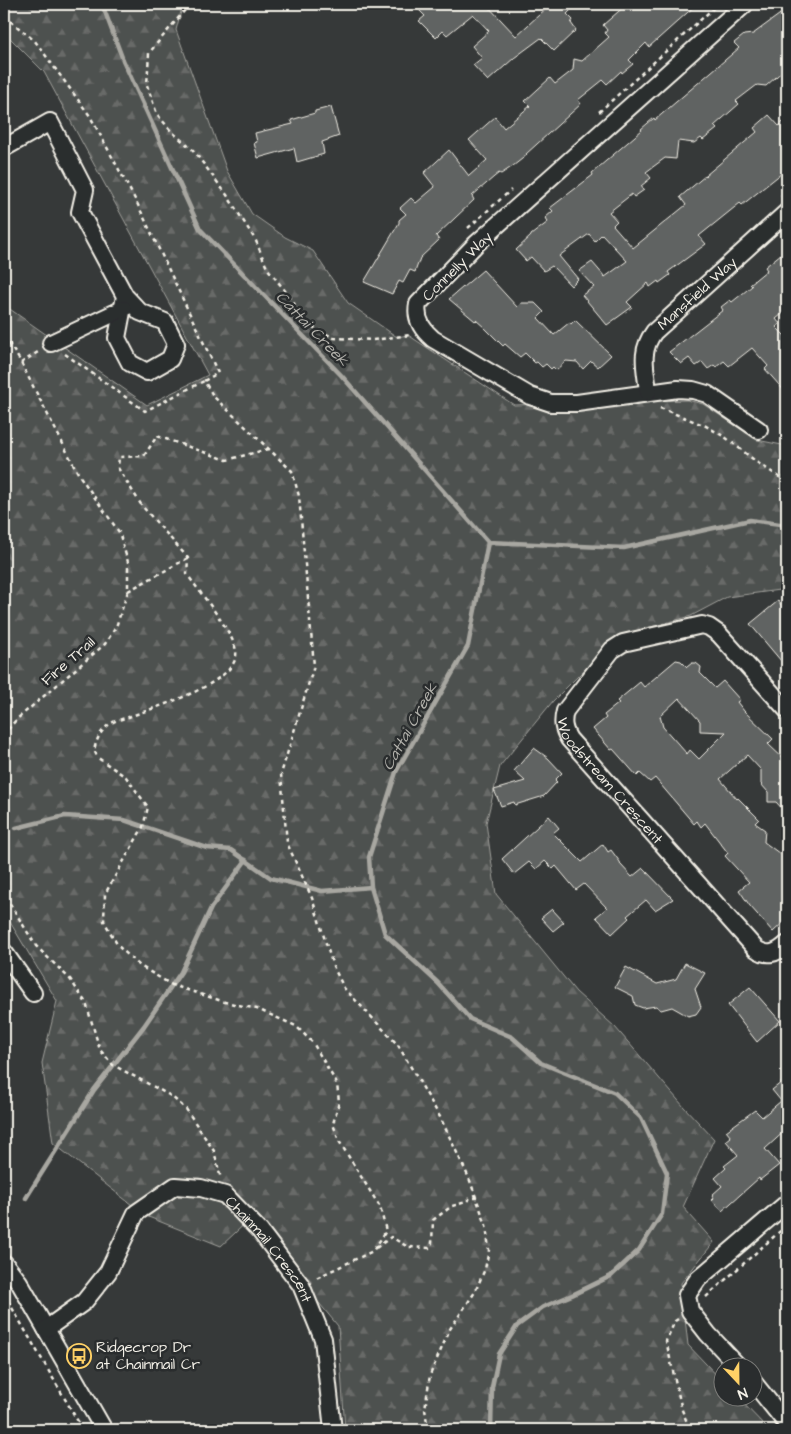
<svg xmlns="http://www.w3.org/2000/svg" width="791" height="1434" viewBox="0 0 791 1434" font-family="'Architects Daughter',sans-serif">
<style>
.forest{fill:url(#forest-firs);stroke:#a1a19c}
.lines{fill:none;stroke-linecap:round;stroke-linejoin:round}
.stream{stroke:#a8a7a1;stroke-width:4.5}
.building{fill:#616362;stroke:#f4f1e8;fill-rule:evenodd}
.minor-casing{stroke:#f4f1e8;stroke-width:20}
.path{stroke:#f4f1e8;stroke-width:2.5;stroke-dasharray:4 4;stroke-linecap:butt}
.minor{stroke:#2a2d2e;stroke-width:16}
.labels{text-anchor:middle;stroke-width:5;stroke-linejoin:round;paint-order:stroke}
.street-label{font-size:15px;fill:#f4f1e8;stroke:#2a2d2e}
.poi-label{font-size:15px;fill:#f4f1e8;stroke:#2a2d2e;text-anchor:start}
.water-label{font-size:16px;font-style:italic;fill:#b4b3ad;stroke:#2a2d2e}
</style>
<defs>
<pattern id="forest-firs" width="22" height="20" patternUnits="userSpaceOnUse" patternTransform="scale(1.25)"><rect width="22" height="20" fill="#4e514f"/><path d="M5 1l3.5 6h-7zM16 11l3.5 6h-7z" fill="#686a68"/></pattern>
</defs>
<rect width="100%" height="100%" fill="#363939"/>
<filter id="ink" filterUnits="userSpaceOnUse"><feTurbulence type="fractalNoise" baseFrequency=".02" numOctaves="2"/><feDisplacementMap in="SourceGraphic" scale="10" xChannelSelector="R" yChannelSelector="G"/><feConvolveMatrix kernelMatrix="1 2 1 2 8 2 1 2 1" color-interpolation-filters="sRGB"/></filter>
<g filter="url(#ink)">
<!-- forest -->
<path class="forest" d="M4 4H183L176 30 227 171 252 214 285 237 313 251 348 303 397 337 408 335 514 405 687 400 703 404 757 440 787 446V589L727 597 691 616 618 636 553 701 500 766 486 823 496 894 576 992 615 1027 684 1107 714 1139 683 1207 714 1242 681 1283 688 1345 723 1382 724 1396 737 1397 769 1430H345L338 1326 250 1219 221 1246 146 1216 53 1143 42 1063 57 1001 4 912V305L147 405 208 375 44 72 4 32Z"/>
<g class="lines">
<!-- stream -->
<path class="stream" d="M102 4 123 60 200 229 341 375 488 542 468 646 396 772 369 857 371 887 385 934 438 983 470 1019 512 1037 541 1063 615 1093 641 1118 667 1173 662 1214 639 1250 611 1276 572 1295 543 1307 517 1326 499 1354 492 1387 491 1430
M488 542 624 548 750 520 787 525
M16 828 65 816 124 820 207 848 231 850 271 878 322 891 371 887
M26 1198 94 1090 144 1026 181 972 211 908 246 860"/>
</g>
<!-- building -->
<path class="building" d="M413 4H486L516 36 551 4H577L567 14 573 20 571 23 576 30 554 51 541 38 514 58 488 81 473 65 482 58 472 46 489 31 473 14 447 35 443 31 436 38 419 21 425 16Z
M627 4H697L649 47 646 43 629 60 633 64 622 73 621 71 607 84 603 80 578 100 581 104 526 154 527 155 513 166 501 174 499 173 494 177 472 196 474 200 436 236 439 240 420 258 415 272 410 270 403 283 399 281 392 294 364 282 399 223V220L406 214 400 208 411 198 416 203 435 187 424 173 449 150 469 176 487 160 469 140 495 117 504 128 530 106 525 101 550 78 555 84 573 70 574 59 582 61 609 37 605 33 607 30 603 25Z
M787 9V67L766 86 757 85 736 101 739 104 714 126 717 129 703 140 701 138 694 143 678 141 676 159 665 158 646 172 651 178 641 186 644 190 634 197 632 194 609 212 617 221 613 225 633 248 686 205 680 197 757 132 754 128 769 115 779 126 787 118V169L742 205 740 203 699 236 706 244 668 272 670 275 659 283 658 281 650 287 648 283 627 302 632 307 607 325 582 295 594 287 579 271 592 262 605 277 627 261 602 234 595 241 589 234 559 256 578 279 571 286 552 266 544 271 531 257 526 261 516 250 531 236V235L548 222 545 218 553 211 550 208 593 175 592 173 642 130 641 129 654 118 655 120 739 48 734 43 744 35 753 34Z
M331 107 339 136 322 142 324 154 297 162 294 148 258 158 254 143 257 142 255 133 293 124 291 120 315 113V111Z
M787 249V310L776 319 780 324 776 327 787 338V394L765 369 768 366 752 348 729 366 724 361 716 367 714 365 708 369 702 362 696 366 689 358 681 364 669 352 723 310 721 307 730 300 732 302 752 286 750 284 767 270 765 267Z
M483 270 517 307 521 303H535L544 312 538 318 554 335 570 322 571 324 575 320 611 355 598 367 591 361 583 369 577 362 566 361 556 370 553 367 551 369 546 364 542 367 537 362 535 363 525 353 520 357 505 344 503 346 485 328 476 320 475 321 449 299Z
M778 601 787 612V668L750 624Z
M676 660 681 661 687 667 692 663H696L701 667 700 673 715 688 723 681 740 700 737 702 744 711 773 739 768 744 787 762V814L776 802H768V792L761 784V770L747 755 720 779 737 799 738 798 759 819 755 823 765 830 764 842 787 859V919L773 932 750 906 739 890 749 882 725 856 728 853 705 823 701 827 697 821 694 824 655 778 650 782 640 773 637 776 613 749 611 750 593 729 606 718 604 715 619 703 617 701 640 682 644 687ZM679 698 700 721V731L726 732 699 759 690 750 687 754 663 727 660 716Z
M534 748 548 758 562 773 555 780 557 782 544 796 515 805 514 802 501 806 494 790 525 781 514 771Z
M549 816 559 828 553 833 582 862 603 844 608 852 611 850 620 862 621 865 632 877 643 868 673 899 655 910 646 900 627 916 629 918 612 934 596 917 607 908 584 884 576 890 556 866 553 869 545 861 536 869 529 862 514 874 502 859Z
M552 909 564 922 553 931 541 918Z
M685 963 705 973 695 989 701 1007 696 1014 688 1016 672 1007 661 1010 656 1006 643 1008 635 1005 633 996 615 987 626 967 657 984 676 979Z
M750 987 780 1021 757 1042 728 1005Z
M787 1078V1129L765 1149 779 1165 760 1180 759 1178 722 1211 712 1200 714 1198 712 1195 722 1186 715 1178 726 1168 724 1166 738 1155 726 1141 731 1137 726 1131 755 1110 762 1117 781 1101 772 1090Z"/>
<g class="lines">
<defs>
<g id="minor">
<path d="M745 4 476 244 418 304C415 319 422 330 433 339L530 396 551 403H577L678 389 693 390 707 394 759 430"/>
<path d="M4 148 50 122 85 190 80 212 125 296 140 312 165 322 176 344 170 359 147 372 130 363 117 338 125 296"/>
<path d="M51 343 123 309"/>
<path id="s1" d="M648 392C646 369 639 352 654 332L787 212"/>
<path id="s2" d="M787 710 719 634 709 627 702 625 623 643 612 650 565 711C562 722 563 729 569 739L755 948C767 957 776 954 787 944"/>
<path d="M4 952 33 993"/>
<path d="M4 1263 19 1282 104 1430"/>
<path id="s3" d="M46 1329 84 1302 108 1272 136 1213 175 1186 201 1188 225 1195 260 1231 301 1285 323 1339 333 1430"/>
<path d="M738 1366 708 1334 690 1311 687 1295 698 1279 787 1203"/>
<path d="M754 1383 787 1424"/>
</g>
</defs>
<!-- minor casing -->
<use href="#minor" class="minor-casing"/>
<!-- path -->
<path class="path" d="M190 4 149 53 147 85 157 114 171 131 193 150 227 195 256 241 267 268 290 297 307 324 334 338 373 340 410 335
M4 16 35 41 90 116 137 203 218 373 204 381 214 397 292 471 299 496 314 666 281 774 287 843 312 898 333 966 344 988 398 1045 440 1117 469 1178 486 1225 489 1250 485 1269 475 1292 450 1329 430 1375 425 1409 428 1430
M599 112 718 4
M781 197 787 191
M468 228 511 190
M4 336 19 359 79 475 119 532 128 562V591L116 627 105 644 17 719 4 734
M65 354 145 411 204 381
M21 363 38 352
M660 408 706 426 725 437 758 463 787 482
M268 449 227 460 157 436 144 456 119 457 118 468 142 506 188 558 187 574C199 592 233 631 236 651 241 682 154 708 131 716 124 719 115 720 110 724 100 731 97 739 94 750L98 758 126 777 148 807 143 827 105 894 104 921 118 946 140 966 172 985 225 1002 257 1009 296 1026 313 1043 337 1084 339 1102 333 1124 339 1141 380 1207 386 1231 373 1251 316 1278
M128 591 188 558
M4 889 9 902 36 946 70 979 86 1003 100 1050 113 1065 171 1096 186 1109 214 1151 221 1179
M376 1248 391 1237 408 1247 429 1248 432 1243 433 1220 452 1206 466 1202 470 1198H477
M4 1294 83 1430
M706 1297 787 1225
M678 1319 675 1321 666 1341 682 1410 690 1430"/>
<!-- minor -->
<use href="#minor" class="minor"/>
</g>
</g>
<!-- icons -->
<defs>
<symbol id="bus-ring" viewBox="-11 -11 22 22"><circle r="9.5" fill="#2a2d2e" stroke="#ffd166" stroke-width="1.5"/><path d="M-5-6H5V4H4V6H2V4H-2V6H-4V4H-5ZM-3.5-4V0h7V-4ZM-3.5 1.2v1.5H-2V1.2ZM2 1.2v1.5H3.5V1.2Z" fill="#ffd166"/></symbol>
</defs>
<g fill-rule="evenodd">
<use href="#bus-ring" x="65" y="1342" width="28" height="28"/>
</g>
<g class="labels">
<!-- street labels -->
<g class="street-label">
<text transform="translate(457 266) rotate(-45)" y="5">Connelly Way</text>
<text dy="5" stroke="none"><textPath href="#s1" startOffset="120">Mansfield Way</textPath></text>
<text transform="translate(68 661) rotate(-41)" y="5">Fire Trail</text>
<text dy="5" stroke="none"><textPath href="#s2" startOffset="379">Woodstream Crescent</textPath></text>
<text dy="5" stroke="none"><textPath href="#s3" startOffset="319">Chainmail Crescent</textPath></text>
</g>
<!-- poi labels -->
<g class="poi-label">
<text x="96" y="1352">Ridgecrop Dr<tspan x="96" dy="17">at Chainmail Cr</tspan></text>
</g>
<!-- water labels -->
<g class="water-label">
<text transform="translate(313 328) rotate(46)" y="6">Cattai Creek</text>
<text transform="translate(409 726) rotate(-61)" y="6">Cattai Creek</text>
</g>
</g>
<!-- margin -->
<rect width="791" height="1434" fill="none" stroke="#2a2d2e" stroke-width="20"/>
<rect x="10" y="10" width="771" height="1414" fill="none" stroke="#f4f1e8" stroke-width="2" filter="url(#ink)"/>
<!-- north arrow -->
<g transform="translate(738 1382) rotate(158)"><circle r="24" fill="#2a2d2e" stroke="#7b7b78"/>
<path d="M0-4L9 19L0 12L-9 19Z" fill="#ffd166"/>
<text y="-8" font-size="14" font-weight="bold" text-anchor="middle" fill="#f4f1e8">N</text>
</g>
</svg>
